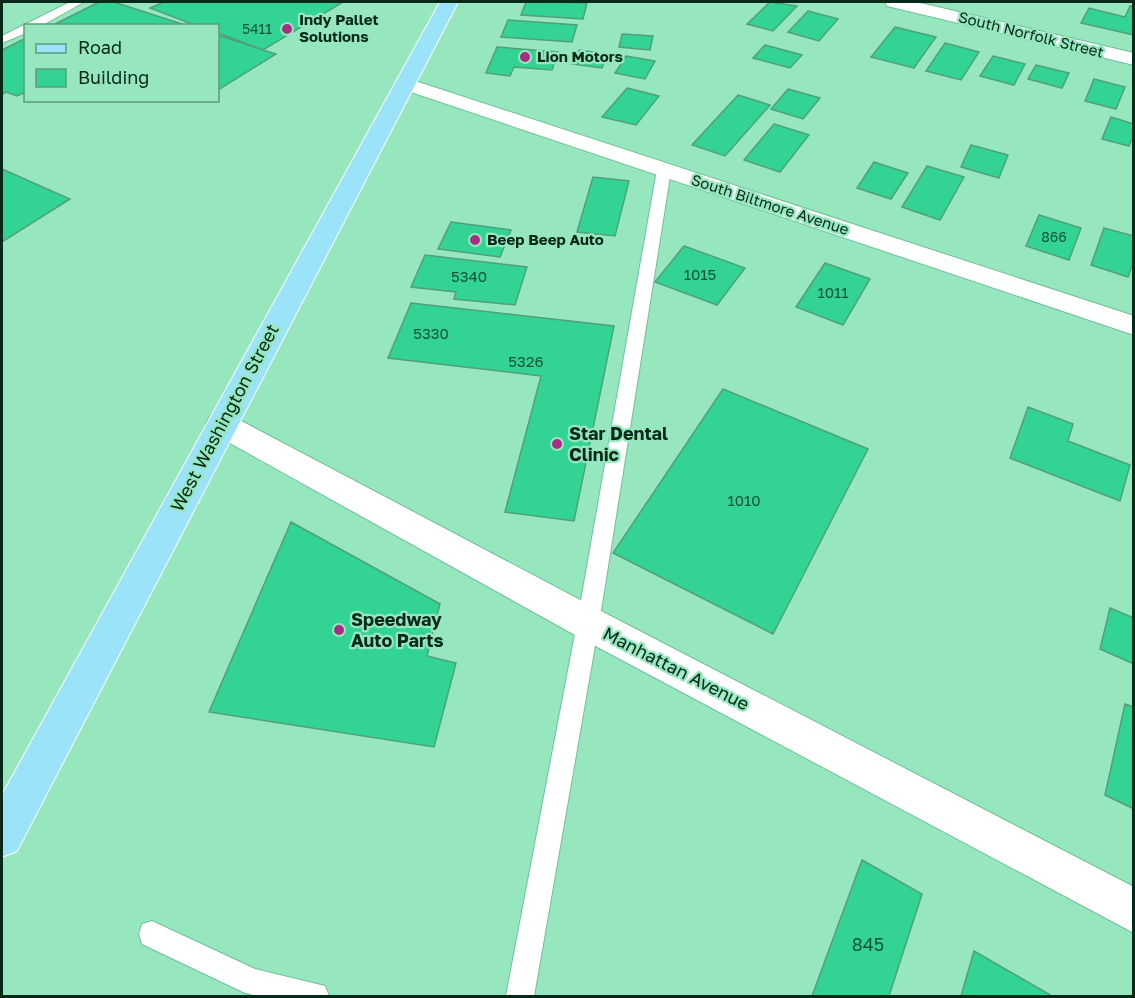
<svg xmlns="http://www.w3.org/2000/svg" width="1135" height="998" viewBox="0 0 1135 998" font-family="'Golos Text',sans-serif">
<style>
.building{fill:#33d393;stroke:#50a07a;stroke-width:1.5}
.lines{fill:none;stroke-linecap:round;stroke-linejoin:round}
.lane-casing{stroke:#70c098;stroke-width:2}
.street-casing{stroke:#70c098;stroke-width:2}
.primary-casing{stroke:#fff;stroke-width:2}
.lane{fill:#fff;fill-rule:evenodd}
.street{fill:#fff;fill-rule:evenodd}
.primary{fill:#9be3f9;fill-rule:evenodd}
.poi-dot{fill:#a62e85;stroke:#96e7be;stroke-width:2}
.labels{text-anchor:middle;stroke-width:4.5;stroke-linejoin:round;paint-order:stroke}
.far-number-label{font-size:14px;fill:#115438}
.far-poi-label{font-size:15px;font-weight:bold;fill:#06291a;stroke:#96e7be;text-anchor:start}
.far-street-label{font-size:15px;fill:#06291a;stroke:#96e7be}
.number-label{font-size:15px;fill:#115438}
.street-label{font-size:18px;fill:#06291a;stroke:#96e7be}
.poi-label{font-size:18px;font-weight:bold;fill:#06291a;stroke:#96e7be;text-anchor:start}
.near-number-label{font-size:18px;fill:#115438}
</style>
<rect width="100%" height="100%" fill="#96e7be"/>
<!-- building -->
<path class="building" d="M99 2H114L188 26H51Z
M164 2H343L263 50 218 33V26H197L150 8Z
M526 2H557L587 3 583 19 521 15Z
M770 2 797 6 773 31 747 24Z
M1130 6 1134 7V35L1081 23 1089 8 1125 17Z
M808 11 838 19 819 41 788 32Z
M508 20 577 25 572 42 501 37Z
M895 27 936 37 914 68 871 57Z
M622 34 653 36 650 50 619 47Z
M218 35 263 50 276 54 218 90Z
M26 38V92L17 96 6 92 2 95V50Z
M945 43 979 52 961 80 926 71Z
M765 45 802 55 790 68 753 58Z
M497 47 558 52 552 70 514 67 510 76 486 73Z
M579 50 608 54 602 68 572 64Z
M626 56 655 61 645 79 615 73Z
M993 56 1025 64 1014 85 980 76Z
M1036 65 1069 73 1062 88 1028 79Z
M1094 79 1125 87 1116 109 1085 101Z
M627 88 659 96 636 125 602 117Z
M788 89 820 98 803 119 771 109Z
M738 95 770 105 725 156 692 145Z
M1111 117 1134 124V133L1129 146 1102 139Z
M774 124 809 135 780 172 744 160Z
M971 145 1008 155 999 178 961 167Z
M874 162 908 173 891 199 857 188Z
M927 166 964 177 940 220 902 207Z
M2 169 70 199 2 242Z
M593 177 629 181 615 236 577 232Z
M1039 215 1081 228 1069 260 1026 246Z
M451 222 511 230 500 257 438 249Z
M1104 228 1134 236V260L1128 277 1091 265Z
M684 246 745 268 717 305 655 282Z
M425 255 527 267 515 305 454 299 456 292 411 287Z
M825 263 870 279 843 325 796 307Z
M411 303 614 326 574 521 505 512 541 376 388 358Z
M723 389 868 449 773 634 613 553Z
M1028 407 1073 424 1068 441 1130 465 1120 501 1010 458Z
M291 522 440 604 427 656 456 663 434 747 209 712Z
M1110 608 1134 618V664L1100 649Z
M1125 704 1134 707V809L1105 795Z
M862 860 922 894 889 996H812Z
M974 951 1052 996H961Z"/>
<g class="lines">
<defs>
<path id="lane" d="M70 2H84L41 26H26V33L2 43V36Z
M664 166 671 170 599 623 534 996H506L577 623 657 170Z
M152 921 255 969 325 986 329 996H256L243 992 142 944 139 934 142 924Z"/>
<path id="street" d="M885 2H916L1134 53V65L887 6Z
M406 78 1134 316V335L399 88 395 84 399 80Z
M221 412 232 416 601 611 1134 887V933L575 635 210 432 206 424 210 416Z"/>
<path id="primary" d="M440 2H458L17 851 2 857V795Z"/>
</defs>
<!-- lane casing -->
<use href="#lane" class="lane-casing"/>
<!-- street casing -->
<use href="#street" class="street-casing"/>
<!-- primary casing -->
<use href="#primary" class="primary-casing"/>
<!-- lane -->
<use href="#lane" class="lane"/>
<!-- street -->
<use href="#street" class="street"/>
<!-- primary -->
<use href="#primary" class="primary"/>
</g>
<!-- markers -->
<g class="poi-dot">
<circle cx="287" cy="29" r="6"/>
<circle cx="525" cy="57" r="6"/>
<circle cx="475" cy="240" r="6"/>
<circle cx="557" cy="444" r="6"/>
<circle cx="339" cy="630" r="6"/>
</g>
<g class="labels">
<!-- far-number labels -->
<g class="far-number-label">
<text x="257" y="34">5411</text>
<text x="1054" y="242">866</text>
</g>
<!-- far-poi labels -->
<g class="far-poi-label">
<text x="299" y="25">Indy Pallet<tspan x="299" dy="17">Solutions</tspan></text>
<text x="537" y="62">Lion Motors</text>
<text x="487" y="245">Beep Beep Auto</text>
</g>
<!-- far-street labels -->
<g class="far-street-label">
<text transform="translate(1031 35) rotate(14)" y="5">South Norfolk Street</text>
<text transform="translate(770 205) rotate(18)" y="5">South Biltmore Avenue</text>
</g>
<!-- number labels -->
<g class="number-label">
<text x="700" y="280">1015</text>
<text x="469" y="282">5340</text>
<text x="833" y="298">1011</text>
<text x="431" y="339">5330</text>
<text x="526" y="367">5326</text>
<text x="744" y="506">1010</text>
</g>
<!-- street labels -->
<g class="street-label">
<text transform="translate(225 418) rotate(-62)" y="6">West Washington Street</text>
<text transform="translate(676 669) rotate(27)" y="6">Manhattan Avenue</text>
</g>
<!-- poi labels -->
<g class="poi-label">
<text x="569" y="440">Star Dental<tspan x="569" dy="21">Clinic</tspan></text>
<text x="351" y="626">Speedway<tspan x="351" dy="21">Auto Parts</tspan></text>
</g>
<!-- near-number labels -->
<g class="near-number-label">
<text x="868" y="951">845</text>
</g>
</g>
<!-- border -->
<rect width="1135" height="998" fill="none" stroke="#06291a" stroke-width="6"/>
<!-- legend -->
<rect x="24" y="24" width="195" height="78" fill="#96e7be" stroke="#5c9b7c" stroke-width="1.5"/>
<rect x="36" y="44" width="30" height="9" fill="#9be3f9" stroke="#5c9b7c" stroke-width="1.5"/>
<text x="78" y="54" font-size="18" fill="#06291a">Road</text>
<rect x="36" y="69" width="30" height="18" fill="#33d393" stroke="#5c9b7c" stroke-width="1.5"/>
<text x="78" y="84" font-size="18" fill="#06291a">Building</text>
</svg>
